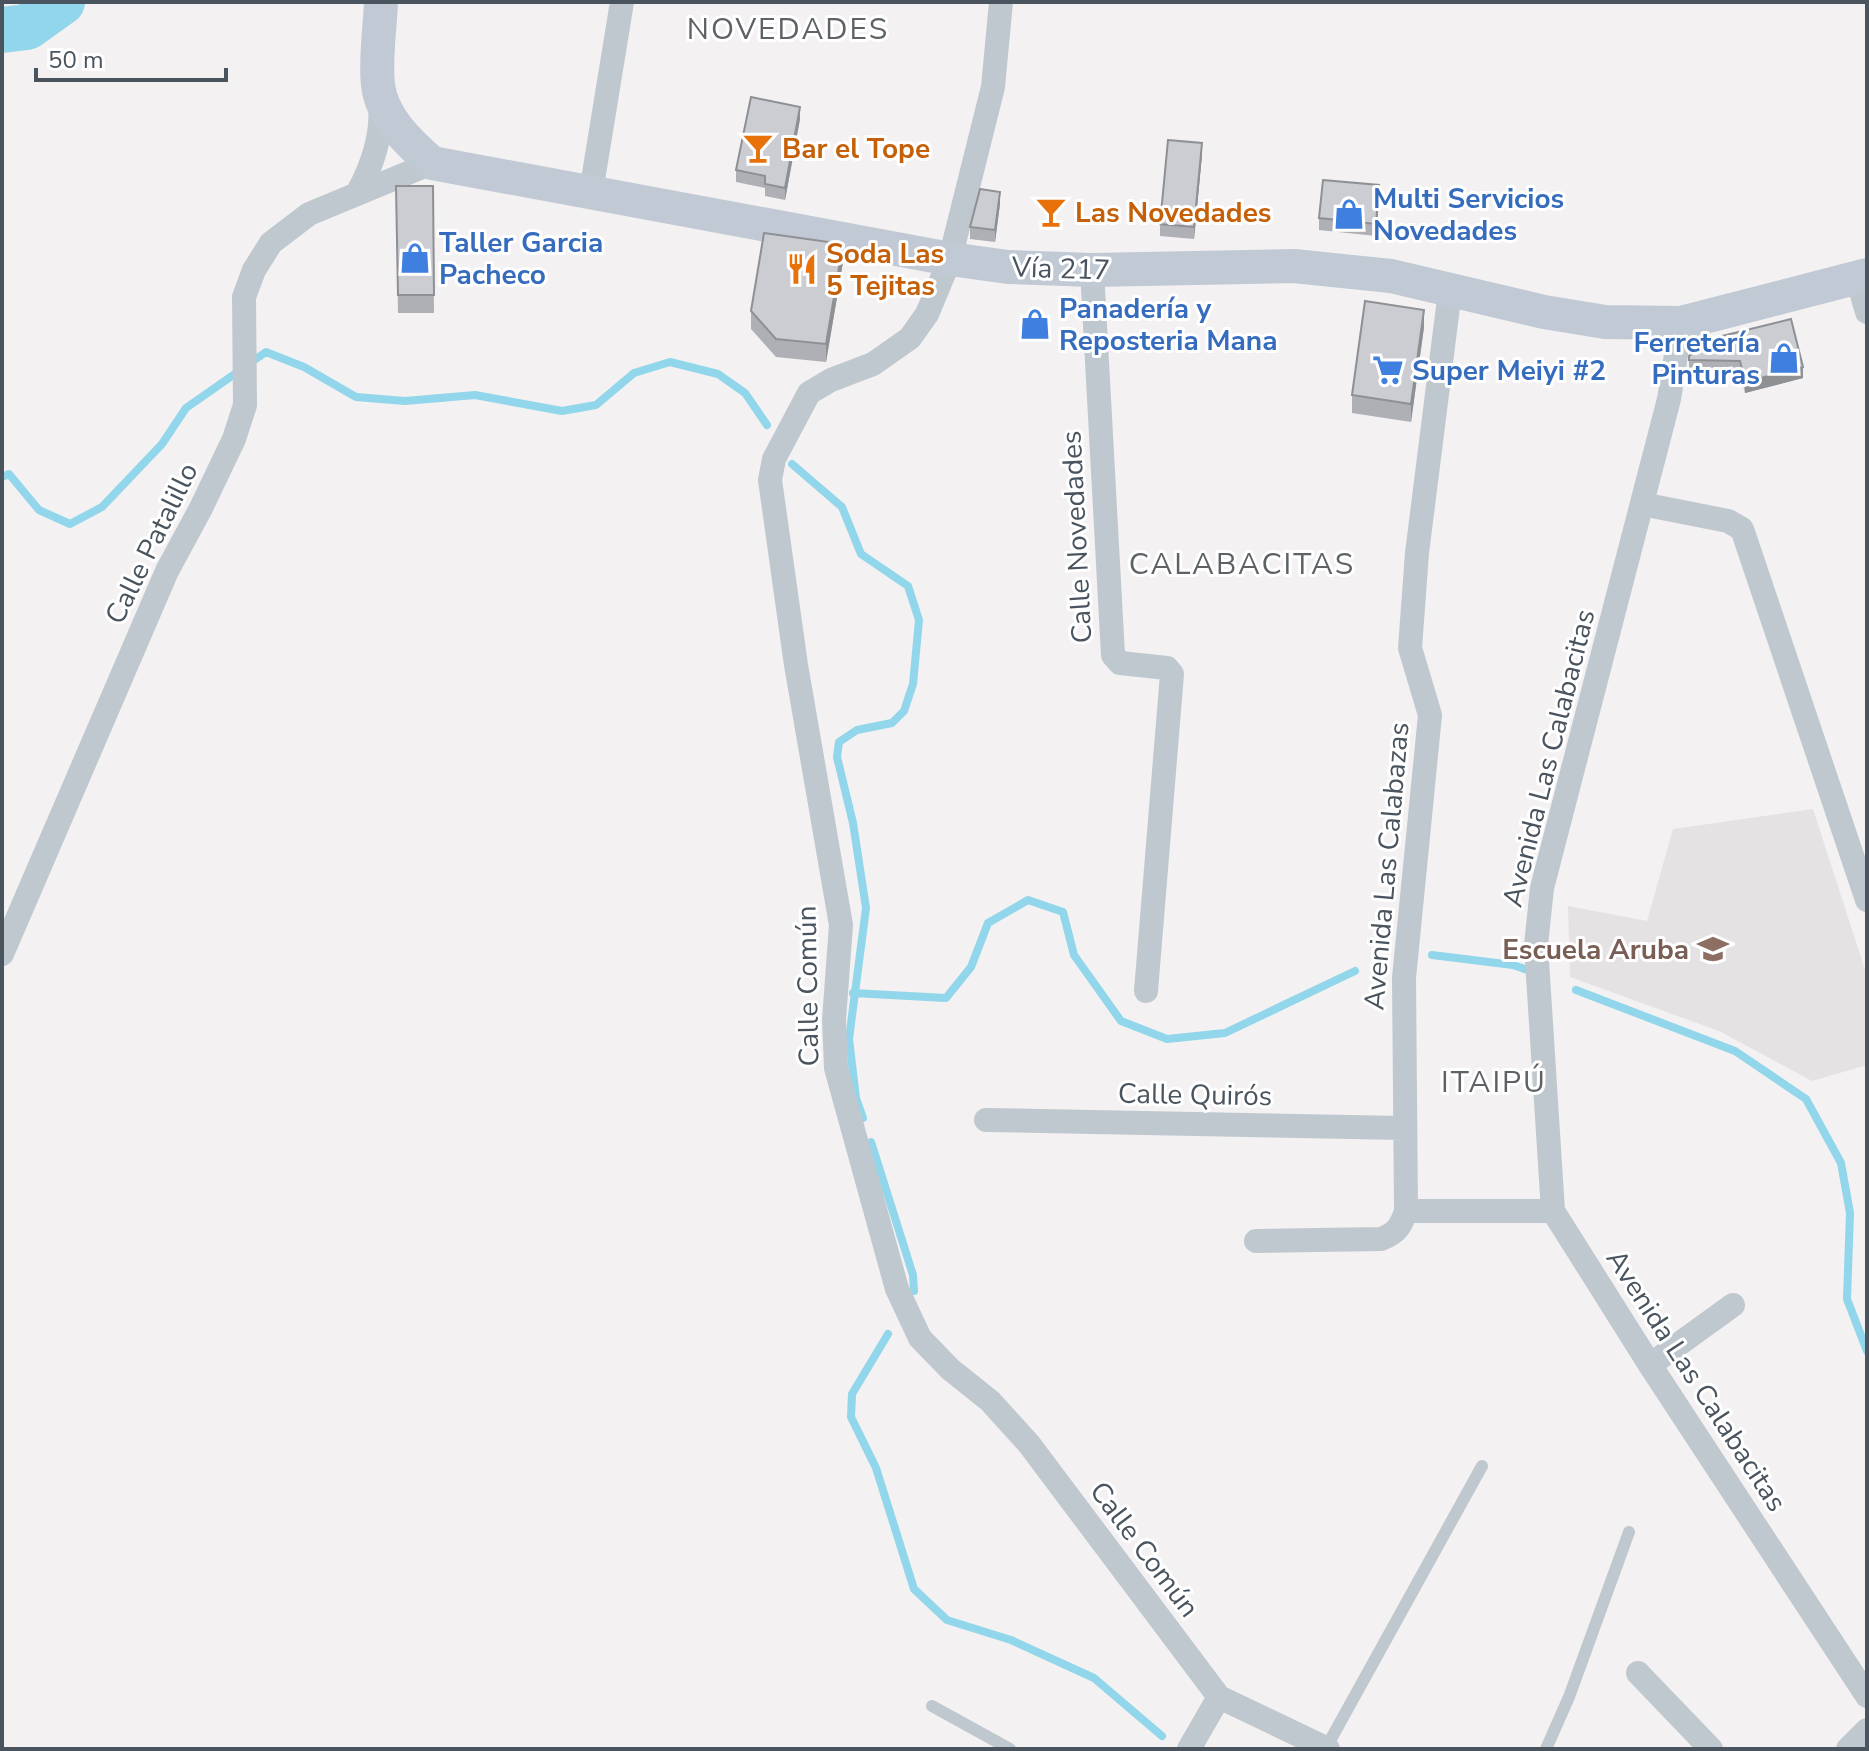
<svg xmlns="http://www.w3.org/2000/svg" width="1869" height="1751" viewBox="0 0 1869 1751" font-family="'Nunito Sans',sans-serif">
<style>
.education{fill:#e4e2e3}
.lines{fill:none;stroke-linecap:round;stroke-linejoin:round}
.stream{stroke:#91d6ea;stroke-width:8}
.river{stroke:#91d6ea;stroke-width:46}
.service{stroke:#c0c8cf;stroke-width:12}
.minor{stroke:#c0c8cf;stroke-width:24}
.secondary{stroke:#c0c9d4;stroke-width:34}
.wall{fill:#afb0b5}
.shaded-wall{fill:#8e9094}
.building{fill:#cbcdd3;stroke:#8e9094;stroke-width:2}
.labels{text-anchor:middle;stroke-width:6;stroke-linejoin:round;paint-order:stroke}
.food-label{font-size:28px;font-weight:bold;fill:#c56008;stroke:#fff;text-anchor:start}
.shop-label{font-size:28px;font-weight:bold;fill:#366cbe;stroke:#fff;text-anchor:start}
.street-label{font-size:28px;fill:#49545e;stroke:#fff}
.education-label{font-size:28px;font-weight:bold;fill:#785e54;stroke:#fff;text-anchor:end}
.neighbourhood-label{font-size:30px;letter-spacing:2px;fill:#5e6166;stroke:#fff}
</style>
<rect width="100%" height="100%" fill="#f3f1f1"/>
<!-- education -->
<path class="education" d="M1813 809 1867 976V1065L1812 1081 1719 1031 1570 977 1568 906 1647 921 1673 829Z"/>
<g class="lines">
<!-- stream -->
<path class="stream" d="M250 363 266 352 304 367 356 397 405 401 475 395 562 411 596 405 634 373 670 362 718 374 745 393 767 425
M792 464 842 507 861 554 908 586 919 620 913 684 904 711 892 723 857 730 839 742 837 757 853 823 866 908 849 1039 856 1098 863 1118
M2 477 9 474 39 510 70 524 102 507 162 444 186 408 239 371
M1432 955 1513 965 1533 972
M1576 990 1735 1051 1806 1099 1841 1163 1850 1213 1847 1299 1867 1351
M853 993 946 998 971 967 988 923 1028 900 1063 912 1074 955 1121 1021 1167 1039 1225 1033 1355 971
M871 1142 913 1275 914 1291
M888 1334 852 1394 851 1417 876 1468 914 1589 947 1620 1011 1640 1094 1678 1162 1736"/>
<!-- river -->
<path class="river" d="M2 30 27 27 62 2"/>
<!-- service -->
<path class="service" d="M932 1706 1010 1749
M1326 1748 1482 1466
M1546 1749 1569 1697 1629 1532"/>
<!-- minor -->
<path class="minor" d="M1001 2 993 87 950 259 927 314 910 338 873 364 831 380 809 393 774 459 770 480 796 665 841 925 834 1020 836 1068 897 1289 920 1338 950 1369 990 1401 1029 1444 1219 1697 1328 1749
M358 192C373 164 383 135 380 103
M591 192 622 2
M1092 270 1113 655 1120 663 1167 668 1172 674 1146 991
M1857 278 1867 312
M1681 323 1669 399 1542 888 1536 945 1553 1211 1650 1365 1867 1696
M1642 504 1728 521 1742 529 1867 900
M2 954 167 571 201 508 234 439 245 405 244 297 254 270 271 243 309 214 432 163
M986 1120 1404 1128
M1406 1211H1553
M1256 1241 1381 1239C1397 1233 1401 1226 1406 1211L1404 978 1430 715 1410 648 1417 553 1450 291
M1650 1365 1733 1305
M1638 1673 1711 1749
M1189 1749 1219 1697
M1848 1749 1867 1730"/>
<!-- secondary -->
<path class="secondary" d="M381 2C380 29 375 59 378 85 382 118 409 143 432 163L950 259 1008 267 1092 270 1294 266 1391 276 1544 312 1605 322 1681 323 1867 275"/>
</g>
<!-- wall -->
<path class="wall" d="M800 119 785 200 765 196V188L736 182V170Z
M1202 155 1194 239 1160 236V224Z
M396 186H433L434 313H398Z
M1379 197 1376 236 1319 230V218Z
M1000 204 995 242 970 239V227Z
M843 262 826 362 776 357 751 329V311Z
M1424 327 1411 422 1352 413V395Z
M1714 338 1803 378 1745 393 1740 372 1689 370V356Z"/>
<!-- shaded-wall -->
<path class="shaded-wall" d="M800 107V119L785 200V188Z
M1202 143V155L1194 239V227Z
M1379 185V197L1376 236V224Z
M1000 192V204L995 242V230Z
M843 244V262L826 362V344Z
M1424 310V327L1411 422V404Z
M1803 367V378L1745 393V382Z"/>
<!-- building -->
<path class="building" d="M751 97 800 107 785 188 765 184V176L736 170Z
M1168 140 1202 143 1194 227 1160 224Z
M1323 180 1379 185 1376 224 1319 218Z
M396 186H433L434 295H398Z
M980 189 1000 192 995 230 970 227Z
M764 233 843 244 826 344 776 339 751 311Z
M1365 301 1424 310 1411 404 1352 395Z
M1791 319 1803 367 1745 382 1740 361 1689 360V356L1714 338Z"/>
<!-- icons -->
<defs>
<symbol id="bar-bare" viewBox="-9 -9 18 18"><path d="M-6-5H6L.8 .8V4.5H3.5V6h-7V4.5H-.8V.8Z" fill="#e8710a" stroke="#fff" stroke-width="2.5" paint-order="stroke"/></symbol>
<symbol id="shop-bare" viewBox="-9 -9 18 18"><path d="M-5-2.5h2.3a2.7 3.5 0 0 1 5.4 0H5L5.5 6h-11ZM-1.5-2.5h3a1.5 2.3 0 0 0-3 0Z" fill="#3f7fe0" stroke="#fff" stroke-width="2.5" paint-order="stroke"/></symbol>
<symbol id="restaurant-bare" viewBox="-9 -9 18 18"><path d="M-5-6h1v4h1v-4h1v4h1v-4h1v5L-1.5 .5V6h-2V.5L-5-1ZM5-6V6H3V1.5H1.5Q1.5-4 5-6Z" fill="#e8710a" stroke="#fff" stroke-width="2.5" paint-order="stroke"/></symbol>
<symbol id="supermarket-bare" viewBox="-9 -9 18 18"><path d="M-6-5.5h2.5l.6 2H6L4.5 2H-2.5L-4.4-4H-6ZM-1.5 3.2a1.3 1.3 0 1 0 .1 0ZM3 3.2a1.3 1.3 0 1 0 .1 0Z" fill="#3f7fe0" stroke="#fff" stroke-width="2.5" paint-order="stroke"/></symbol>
<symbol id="school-bare" viewBox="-9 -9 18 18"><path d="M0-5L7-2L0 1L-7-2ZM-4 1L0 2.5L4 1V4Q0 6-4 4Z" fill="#8d6e63" stroke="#fff" stroke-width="2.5" paint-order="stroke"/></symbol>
</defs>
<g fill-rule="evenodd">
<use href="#bar-bare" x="736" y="126" width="44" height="44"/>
<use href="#bar-bare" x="1029" y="190" width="44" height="44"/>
<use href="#shop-bare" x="1327" y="192" width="44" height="44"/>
<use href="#shop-bare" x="393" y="236" width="44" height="44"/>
<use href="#restaurant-bare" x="780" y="247" width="44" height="44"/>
<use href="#shop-bare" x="1013" y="302" width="44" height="44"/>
<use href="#shop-bare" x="1762" y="336" width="44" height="44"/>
<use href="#supermarket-bare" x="1366" y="348" width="44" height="44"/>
<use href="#school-bare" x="1691" y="927" width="44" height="44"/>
</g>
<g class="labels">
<!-- food labels -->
<g class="food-label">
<text x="782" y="158">Bar el Tope</text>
<text x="1075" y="222">Las Novedades</text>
<text x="826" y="263">Soda Las<tspan x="826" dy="32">5 Tejitas</tspan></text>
</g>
<!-- shop labels -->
<g class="shop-label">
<text x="1373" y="208">Multi Servicios<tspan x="1373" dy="32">Novedades</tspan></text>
<text x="439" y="252">Taller Garcia<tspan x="439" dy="32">Pacheco</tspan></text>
<text x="1059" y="318">Panadería y<tspan x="1059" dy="32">Reposteria Mana</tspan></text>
<text x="1760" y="352" text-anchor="end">Ferretería<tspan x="1760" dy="32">Pinturas</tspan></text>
<text x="1412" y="380">Super Meiyi #2</text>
</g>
<!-- street labels -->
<g class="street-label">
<text transform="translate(1061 268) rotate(2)" y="10">Vía 217</text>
<text transform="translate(1076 537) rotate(-93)" y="10">Calle Novedades</text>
<text transform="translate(151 543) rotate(-64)" y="10">Calle Patalillo</text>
<text transform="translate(1548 758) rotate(-76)" y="10">Avenida Las Calabacitas</text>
<text transform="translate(1386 866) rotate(-85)" y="10">Avenida Las Calabazas</text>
<text transform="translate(807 986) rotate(-91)" y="10">Calle Común</text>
<text transform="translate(1195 1094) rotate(1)" y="10">Calle Quirós</text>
<text transform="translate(1697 1380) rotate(57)" y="10">Avenida Las Calabacitas</text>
<text transform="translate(1145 1549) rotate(53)" y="10">Calle Común</text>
</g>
<!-- education labels -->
<g class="education-label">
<text x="1689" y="959">Escuela Aruba</text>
</g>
<!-- neighbourhood labels -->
<g class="neighbourhood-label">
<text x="788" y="39">NOVEDADES</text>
<text x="1242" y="574">CALABACITAS</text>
<text x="1494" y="1092">ITAIPÚ</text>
</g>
</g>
<!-- border -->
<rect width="1869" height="1751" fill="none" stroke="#49545e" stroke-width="8"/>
<!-- scale -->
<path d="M36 68v12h190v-12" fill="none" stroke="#49545e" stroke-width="4"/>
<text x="48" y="68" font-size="24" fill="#49545e" stroke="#ffffff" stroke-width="6" paint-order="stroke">50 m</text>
</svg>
